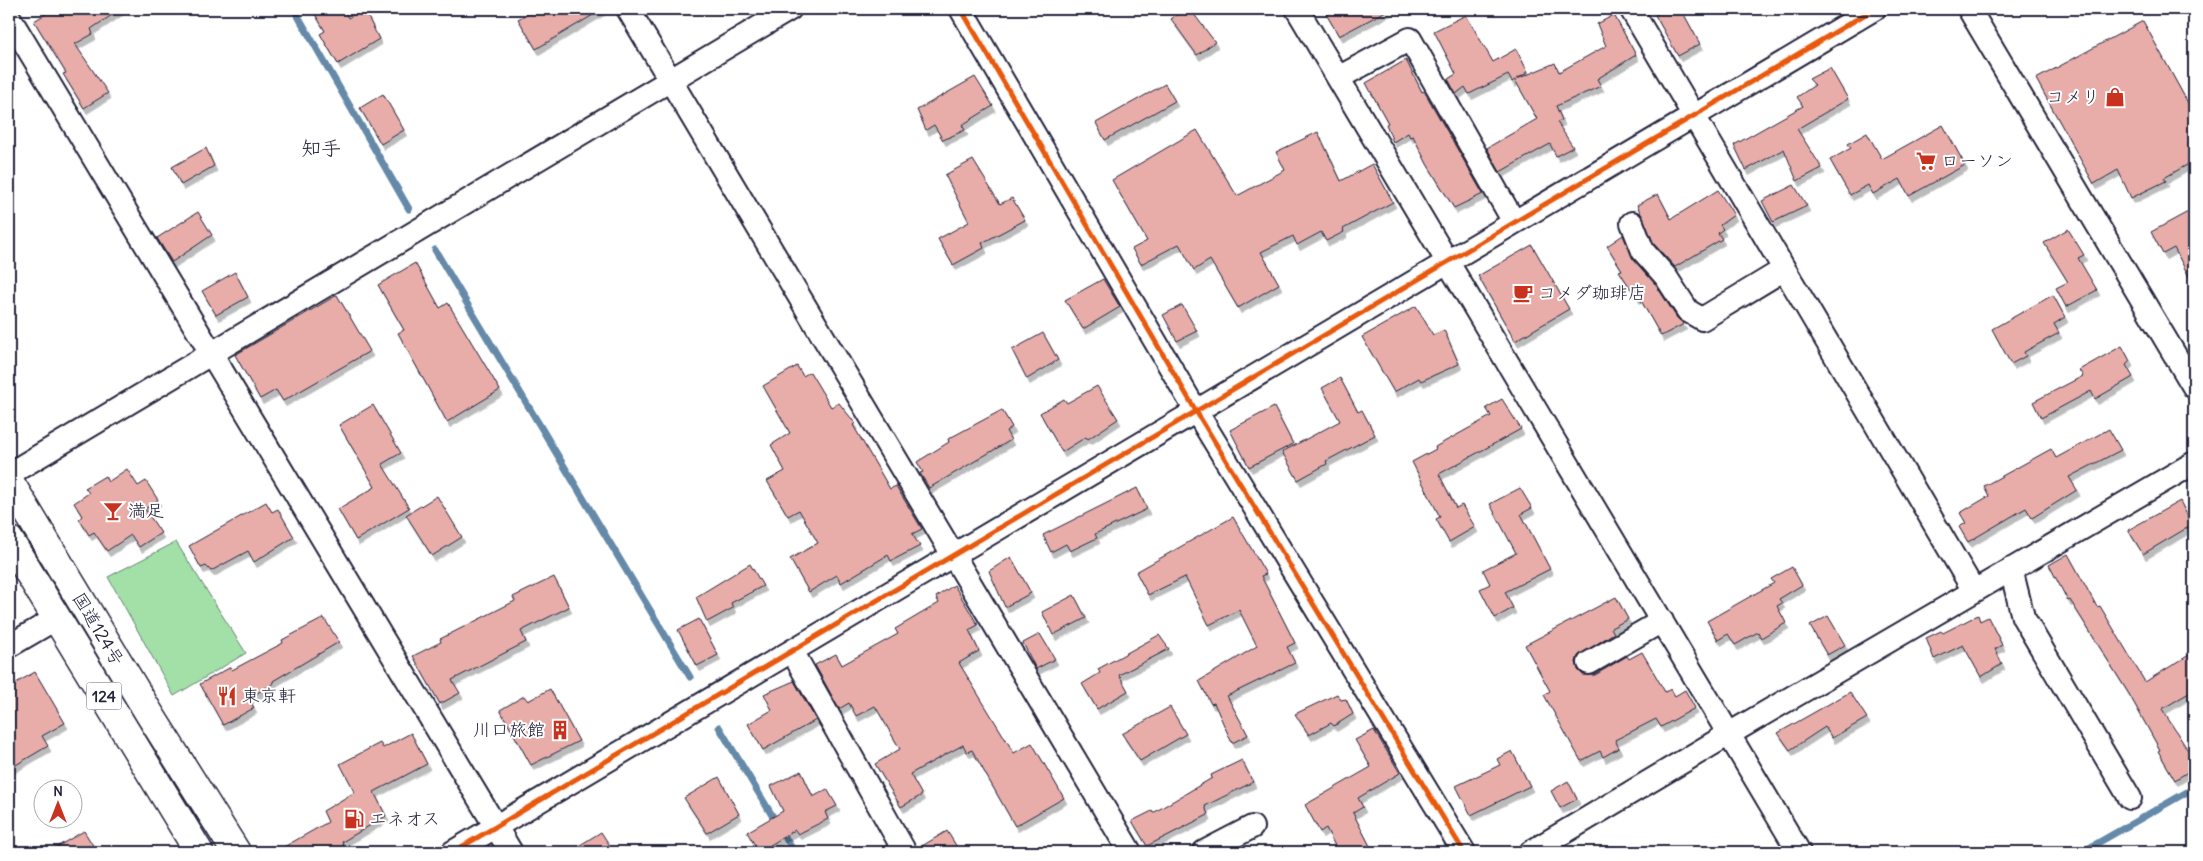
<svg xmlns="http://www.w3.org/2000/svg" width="2203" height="861" viewBox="0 0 2203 861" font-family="Delius,'Klee One',sans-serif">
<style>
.green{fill:#a3e0a8;stroke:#628172}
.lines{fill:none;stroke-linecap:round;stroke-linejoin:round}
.stream{stroke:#6589a8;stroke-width:7}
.building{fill:#e8ada9;stroke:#22223b;filter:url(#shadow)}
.minor-casing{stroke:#22223b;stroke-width:26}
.highway-casing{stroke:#22223b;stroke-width:31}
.minor{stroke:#fff;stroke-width:22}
.highway{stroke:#fff;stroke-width:28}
.cycleway-casing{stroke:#fff;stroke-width:8}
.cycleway{stroke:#e8590c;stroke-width:5}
.labels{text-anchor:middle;stroke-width:4;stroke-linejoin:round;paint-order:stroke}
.shield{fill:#fff;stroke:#646476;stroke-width:1}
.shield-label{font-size:16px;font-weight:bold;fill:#22223b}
.poi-label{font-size:18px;fill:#22223b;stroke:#fff;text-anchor:start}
.street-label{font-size:18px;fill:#22223b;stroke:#fff}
.quarter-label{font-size:20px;fill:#22223b;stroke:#fff}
</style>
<defs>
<filter id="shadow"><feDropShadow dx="3" dy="5.5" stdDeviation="0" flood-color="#0004"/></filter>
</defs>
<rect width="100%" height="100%" fill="#fff"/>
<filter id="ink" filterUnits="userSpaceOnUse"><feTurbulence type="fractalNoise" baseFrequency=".02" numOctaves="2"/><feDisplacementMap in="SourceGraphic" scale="10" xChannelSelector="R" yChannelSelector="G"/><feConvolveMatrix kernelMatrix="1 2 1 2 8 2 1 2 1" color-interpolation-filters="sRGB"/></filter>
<g filter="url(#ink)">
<!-- green -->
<path class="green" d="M176 542 246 653 174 696 108 577Z"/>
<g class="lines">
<!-- stream -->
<path class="stream" d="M294 9 409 209
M435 250 690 677
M719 727 794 852
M2082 852 2194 788"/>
</g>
<!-- building -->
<path class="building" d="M54 9H121L91 29 93 34 75 44 108 93 84 108 63 74 66 73 34 21Z
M312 9H344L348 18 364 9 379 39 338 64 320 34 325 31Z
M536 9H603L536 49 518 19Z
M1185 9H1190L1215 42 1197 55 1171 19Z
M1337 9H1390L1339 36 1326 14Z
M1666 9H1681L1700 44 1678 56 1655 15Z
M1466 15 1493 62 1516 49 1528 72 1517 79 1555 63 1559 72 1606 46 1597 24 1614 15 1636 55 1597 79 1601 86 1556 106 1562 120 1557 122 1573 147 1556 156 1550 144 1500 172 1487 148 1537 119 1515 80 1512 82 1508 75 1469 94 1465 87 1456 94 1448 79 1456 74 1434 31Z
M2143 21 2194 114V161L2164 178 2166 181 2131 198 2118 170 2094 184 2036 79Z
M1406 60 1422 92 1424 91 1483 194 1454 208 1427 164 1413 136 1410 137 1408 133 1393 142 1386 124 1388 123 1366 83Z
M1830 68 1848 99 1797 129 1822 168 1797 181 1784 149 1746 170 1734 145 1803 106 1797 97 1815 85 1809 79Z
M975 77 993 106 962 125 965 130 943 140 934 125 926 130 917 110Z
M1165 84 1175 101 1105 140 1096 123Z
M383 94 404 130 381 144 360 108Z
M1943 125 1965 165 1909 196 1900 179 1873 194 1868 185 1850 195 1830 160 1851 148 1848 144 1867 133 1882 159Z
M1197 130 1237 196 1285 170 1276 152 1318 132 1341 181 1372 164 1393 202 1343 229 1344 232 1326 241 1321 232 1297 245 1293 236 1261 252 1279 284 1238 308 1210 260 1194 270 1179 244 1141 264 1132 249 1147 241 1112 180Z
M206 148 214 166 181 185 172 167Z
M973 160 1000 204 1012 198 1025 220 982 243 984 248 953 265 938 239 969 222 945 175Z
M1794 185 1807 206 1773 222 1762 201Z
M1718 190 1734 215 1720 225 1723 229 1718 233 1722 239 1675 267 1654 244 1637 205 1658 194 1671 219Z
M198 212 212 235 172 262 157 238Z
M2188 212 2194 224V286L2174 248 2163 254 2151 232Z
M2068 229 2084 255 2078 258 2097 290 2066 307 2056 288 2068 282 2044 243Z
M1623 235 1633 259 1656 285 1677 318 1684 324 1661 336 1639 297 1637 298 1619 271 1622 270 1607 246Z
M1532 245 1569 309 1515 341 1478 276Z
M415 263 440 308 448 303 500 390 447 422 398 333 404 330 378 285Z
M235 272 248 297 216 315 202 291Z
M1103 279 1120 307 1083 329 1065 300Z
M337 295 370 351 283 401 276 390 260 399 235 355Z
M2053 295 2065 317 2054 324 2059 333 2024 352 2026 356 2011 364 1992 329Z
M1182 305 1197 331 1177 341 1163 315Z
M1416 306 1433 335 1444 330 1459 364 1421 381 1419 378 1394 392 1362 337Z
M1043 333 1058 360 1027 379 1012 350Z
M2122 346 2130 361 2126 365 2133 377 2095 399 2091 391 2041 418 2033 402 2083 376 2079 370Z
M797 366 803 376 810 372 831 407 839 403 855 423 853 425 890 489 896 486 922 529 912 534 920 546 891 561 888 555 841 583 837 575 809 592 790 559 818 543 799 510 788 516 767 481 785 471 771 445 790 433 763 386Z
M1340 378 1358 412 1362 410 1375 435 1326 461 1327 464 1298 480 1282 452 1340 421 1322 388Z
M1097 386 1118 419 1088 439 1086 437 1062 452 1040 413 1064 399 1067 403Z
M1502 399 1521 429 1439 474 1456 508 1462 505 1475 527 1449 542 1436 519 1440 517 1412 462 1436 449 1435 447 1491 416 1486 408Z
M373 405 401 453 382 464 409 508 356 540 338 509 375 487 339 425Z
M1274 407 1293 444 1249 467 1230 430Z
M1002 410 1012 427 1006 431 1011 440 929 488 920 473 923 472 917 462 949 442 948 439Z
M2109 429 2121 450 2069 477 2077 490 2032 518 2026 508 1968 542 1959 527 1966 523 1960 513 1989 496 1984 486 2051 449 2056 458Z
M127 469 138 486 146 481 158 500 145 509 161 533 139 547 131 535 107 551 94 532 89 535 79 519 82 516 74 503 89 493 85 488 105 476 108 482Z
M1137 488 1147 509 1095 534 1097 538 1070 551 1066 544 1051 552 1043 535Z
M1520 488 1532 508 1521 514 1550 569 1505 592 1513 608 1495 618 1480 589 1490 584 1483 570 1516 553 1490 504Z
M437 496 462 537 432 556 406 515Z
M2180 501 2192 525 2143 554 2128 530Z
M266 502 272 512 278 509 294 537 254 562 248 551 211 571 206 566 201 568 189 546Z
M1233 517 1266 574 1261 576 1295 643 1287 647 1295 663 1227 696 1248 735 1232 743 1214 703 1211 704 1199 681 1257 646 1239 610 1209 625 1185 577 1148 595 1136 572Z
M2068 554 2097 607 2100 606 2145 682 2194 652V690L2162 709 2194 760V768L2175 780 2158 751 2160 750 2129 694 2070 600 2068 601 2049 565Z
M1011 557 1031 593 1005 607 989 571Z
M750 564 763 586 731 603 733 608 707 622 696 597Z
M1792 567 1802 585 1779 599 1782 603 1777 606 1786 623 1761 638 1758 632 1735 645 1728 634 1718 640 1707 621 1774 583 1771 579Z
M554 577 569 607 521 631 526 642 452 680 460 693 440 704 413 656 441 642 440 639 515 601 513 597Z
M954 585 978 625 969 630 979 651 959 663 1014 753 1032 743 1064 798 1015 826 972 750 967 752 963 745 910 774 922 795 901 807 875 764 900 749 875 706 856 716 849 703 839 709 815 665 836 654 842 665 898 634 895 629 939 603 936 597Z
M1074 595 1086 618 1053 635 1042 612Z
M1616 597 1628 619 1611 628 1614 633 1578 656 1576 662 1578 670 1583 675H1595L1627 656 1629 659 1642 652 1665 692 1671 689 1675 696 1685 690 1695 708 1661 727 1656 719 1615 740 1619 748 1603 757 1600 751 1581 761 1544 695 1550 691 1525 645Z
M1978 615 1980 621 1988 617 2002 645 1995 649 2002 664 1981 677 1963 645 1934 659 1926 638 1941 631 1943 633Z
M1828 616 1845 645 1827 655 1810 626Z
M324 618 339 642 273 681 274 683 249 698 254 708 223 725 200 684 231 667 232 670 283 643 282 640Z
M699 619 718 655 697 666 678 630Z
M1040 634 1055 659 1036 669 1023 643Z
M1159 635 1169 649 1119 675 1128 691 1097 709 1082 684 1100 673 1098 669Z
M35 672 65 723 42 736 48 746 9 769V687Z
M794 681 816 720 763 750 748 724 772 710 764 694Z
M550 689 579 741 531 765 500 710 524 696 528 701Z
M1850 692 1867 718 1832 738 1825 727 1790 750 1778 733Z
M1337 694 1341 700 1346 699 1353 714 1334 726 1331 723 1309 735 1295 714Z
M1170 707 1186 734 1140 761 1122 734Z
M1374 730 1400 773 1358 798 1363 807 1353 813 1373 852H1338L1326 828 1320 832 1305 805 1371 767 1355 740Z
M411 733 427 764 374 792 386 816 342 842 346 852H275L328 822 323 811 355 792 340 764 380 743 383 748Z
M1512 751 1530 786 1471 815 1456 786 1500 765 1497 759Z
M1242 760 1253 782 1205 806 1208 815 1147 846 1132 821 1152 811 1153 813 1212 778 1211 775Z
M801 771 813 797 827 789 837 806 825 812 828 819 798 834 795 830 759 852 747 832 783 811 771 786Z
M719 777 739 814 707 833 684 798Z
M1568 781 1577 799 1560 808 1551 791Z
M84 831 97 852H48Z
M947 831 960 852H918L917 849Z
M601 832 614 852H569Z"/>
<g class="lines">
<defs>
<path id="minor" d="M628 9 1130 852
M961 9 1196 411 1464 852
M1297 9 1799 852
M1631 9 1974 591
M1969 9 2194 387
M9 17 511 852
M1338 78 1410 39 1514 222
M1632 223 1643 251 1666 277 1688 311 1702 319 1783 270
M9 474 790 9
M2011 569 2023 617 2130 798
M9 646 57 618
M792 651 905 852
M1589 663 1662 621
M453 852 1874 9
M1204 852 1252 827
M1531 852 1729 734 2194 463"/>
<path id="highway" d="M9 481 149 713 236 852
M9 540 199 852"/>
</defs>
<!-- minor casing -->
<use href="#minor" class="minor-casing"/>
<!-- highway casing -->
<use href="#highway" class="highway-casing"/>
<!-- minor -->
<use href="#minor" class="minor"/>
<!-- highway -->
<use href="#highway" class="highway"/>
<defs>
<path id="cycleway" d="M961 9 1196 411 1464 852
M453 852 1874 9"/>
</defs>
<!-- cycleway casing -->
<use href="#cycleway" class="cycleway-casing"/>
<!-- cycleway -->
<use href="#cycleway" class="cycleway"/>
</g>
</g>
<!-- icons -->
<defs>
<symbol id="shop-bare" viewBox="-9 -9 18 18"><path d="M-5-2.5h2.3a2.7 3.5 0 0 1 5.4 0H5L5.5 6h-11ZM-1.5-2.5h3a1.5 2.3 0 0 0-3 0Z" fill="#c8321e" stroke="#fff" stroke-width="2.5" paint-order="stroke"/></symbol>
<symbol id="supermarket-bare" viewBox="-9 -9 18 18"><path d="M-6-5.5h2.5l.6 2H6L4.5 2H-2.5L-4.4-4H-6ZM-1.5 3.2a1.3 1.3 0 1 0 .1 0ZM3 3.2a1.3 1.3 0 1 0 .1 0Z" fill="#c8321e" stroke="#fff" stroke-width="2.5" paint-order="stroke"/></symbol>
<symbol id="cafe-bare" viewBox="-9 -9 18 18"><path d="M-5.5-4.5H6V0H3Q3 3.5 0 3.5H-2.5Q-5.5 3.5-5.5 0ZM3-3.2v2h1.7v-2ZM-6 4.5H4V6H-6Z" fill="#c8321e" stroke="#fff" stroke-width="2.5" paint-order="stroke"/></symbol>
<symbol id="bar-bare" viewBox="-9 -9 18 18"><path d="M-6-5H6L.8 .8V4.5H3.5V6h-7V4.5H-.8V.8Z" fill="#c8321e" stroke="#fff" stroke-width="2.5" paint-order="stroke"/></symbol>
<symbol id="restaurant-bare" viewBox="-9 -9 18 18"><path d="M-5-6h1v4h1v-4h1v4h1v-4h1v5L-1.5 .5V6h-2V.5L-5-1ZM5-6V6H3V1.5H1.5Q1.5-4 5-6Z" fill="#c8321e" stroke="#fff" stroke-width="2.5" paint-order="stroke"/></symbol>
<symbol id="building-bare" viewBox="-9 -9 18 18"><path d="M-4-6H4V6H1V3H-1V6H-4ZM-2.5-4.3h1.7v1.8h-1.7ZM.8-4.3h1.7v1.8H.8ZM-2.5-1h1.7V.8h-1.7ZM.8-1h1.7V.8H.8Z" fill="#c8321e" stroke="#fff" stroke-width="2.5" paint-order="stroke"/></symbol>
<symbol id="fuel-bare" viewBox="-9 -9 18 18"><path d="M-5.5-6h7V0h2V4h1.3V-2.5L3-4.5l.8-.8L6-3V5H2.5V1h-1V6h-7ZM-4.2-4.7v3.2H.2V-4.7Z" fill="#c8321e" stroke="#fff" stroke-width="2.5" paint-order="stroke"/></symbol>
</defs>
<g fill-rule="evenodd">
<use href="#shop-bare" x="2101" y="83" width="28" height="28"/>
<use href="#supermarket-bare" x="1912" y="147" width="28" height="28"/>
<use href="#cafe-bare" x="1509" y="279" width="28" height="28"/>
<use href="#bar-bare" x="99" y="497" width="28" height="28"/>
<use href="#restaurant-bare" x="213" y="682" width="28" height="28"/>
<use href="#building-bare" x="546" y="716" width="28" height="28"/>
<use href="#fuel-bare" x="340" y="805" width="28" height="28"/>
</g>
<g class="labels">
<!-- shield labels -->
<rect class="shield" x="86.5" y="682.5" width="35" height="27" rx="4"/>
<g class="shield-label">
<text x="104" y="702">124</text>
</g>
<!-- poi labels -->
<g class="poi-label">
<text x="2100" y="103" text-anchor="end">コメリ</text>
<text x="1941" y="167">ローソン</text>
<text x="1538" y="299">コメダ珈琲店</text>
<text x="128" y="517">満足</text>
<text x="242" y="702">東京軒</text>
<text x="545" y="736" text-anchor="end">川口旅館</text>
<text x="369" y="825">エネオス</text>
</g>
<!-- street labels -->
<g class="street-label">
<text transform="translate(98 629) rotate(59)" y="6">国道124号</text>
</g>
<!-- quarter labels -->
<g class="quarter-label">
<text x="321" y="155">知手</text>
</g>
</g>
<!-- margin -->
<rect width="2203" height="861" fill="none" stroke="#fff" stroke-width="30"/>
<rect x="15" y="15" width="2173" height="831" fill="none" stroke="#22223b" stroke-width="2" filter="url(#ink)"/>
<!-- north arrow -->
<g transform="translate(58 804)"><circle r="24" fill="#ffffff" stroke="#a7a7b1"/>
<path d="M0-4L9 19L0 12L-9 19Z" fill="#c8321e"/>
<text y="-8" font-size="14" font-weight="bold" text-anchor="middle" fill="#22223b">N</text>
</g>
</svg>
